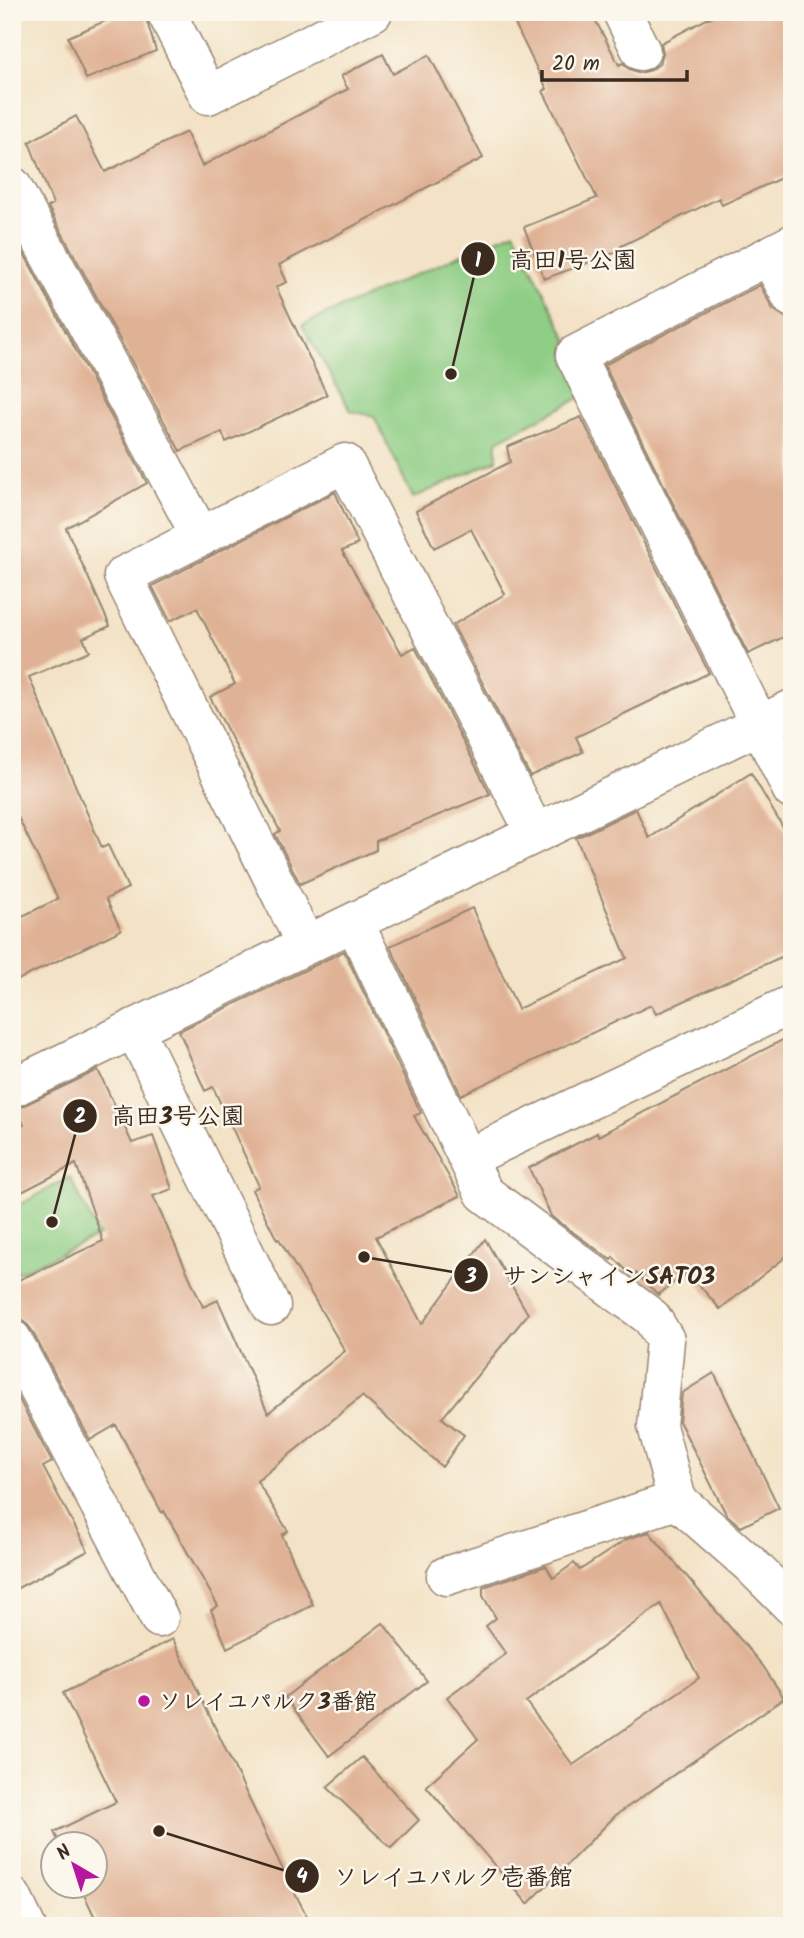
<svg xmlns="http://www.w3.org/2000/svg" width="804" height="1938" viewBox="0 0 804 1938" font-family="Kalam,'Klee One',sans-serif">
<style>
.green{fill:#8fce85;stroke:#657c52;stroke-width:2}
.building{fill:#e0b295;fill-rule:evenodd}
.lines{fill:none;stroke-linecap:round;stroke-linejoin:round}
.minor-casing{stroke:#978672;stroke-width:41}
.minor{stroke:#fff;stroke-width:38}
.poi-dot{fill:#b5179e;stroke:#fbf7ec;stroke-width:2.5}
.labels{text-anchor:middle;stroke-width:5;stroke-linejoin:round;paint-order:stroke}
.poi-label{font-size:23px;font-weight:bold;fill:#3b2a1e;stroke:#fbf7ec;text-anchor:start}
.leader{fill:none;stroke:#3b2a1e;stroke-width:2.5}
.callout-dot{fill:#3b2a1e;stroke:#fbf7ec;stroke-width:2.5}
.mark-label{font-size:21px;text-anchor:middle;font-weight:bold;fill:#fff}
.callout-label{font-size:24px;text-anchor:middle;font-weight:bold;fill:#3b2a1e;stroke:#fbf7ec;stroke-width:5;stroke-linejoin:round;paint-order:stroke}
</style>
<rect width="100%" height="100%" fill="#fbf7ec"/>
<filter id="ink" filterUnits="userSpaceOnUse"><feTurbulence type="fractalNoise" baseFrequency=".0143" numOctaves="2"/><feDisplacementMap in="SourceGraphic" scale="14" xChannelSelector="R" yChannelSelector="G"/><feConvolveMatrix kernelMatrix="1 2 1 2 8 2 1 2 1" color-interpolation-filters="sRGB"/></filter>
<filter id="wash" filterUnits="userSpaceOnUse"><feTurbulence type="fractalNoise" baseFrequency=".00686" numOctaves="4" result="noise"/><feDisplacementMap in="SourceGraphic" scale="28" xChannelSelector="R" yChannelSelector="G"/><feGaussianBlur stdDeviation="1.57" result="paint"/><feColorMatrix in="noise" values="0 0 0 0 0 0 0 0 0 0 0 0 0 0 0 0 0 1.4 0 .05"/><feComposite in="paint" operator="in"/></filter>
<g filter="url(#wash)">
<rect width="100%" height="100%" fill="#f3e2c5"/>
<!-- green -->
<path class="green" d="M514 231 571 347 583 396 497 441V460L413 498 374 416 351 411 302 325Z
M70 1177 99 1236 17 1273 12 1263V1209Z"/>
<g id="blocks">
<!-- building -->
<path class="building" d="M126 12H144L156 51 86 79 68 37Z
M509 12H591L619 65 623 63 629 69 640 73 651 70 659 64 663 53 661 43 720 12H792V173L722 205 719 198 621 246 622 250 544 279 524 227 597 198 543 91 547 89Z
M383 54 393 74 429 55 483 158 279 265 287 282 276 287 327 395 226 442 222 432 180 451 48 207 53 204 29 142 76 116 105 172 186 132 202 166 348 89 341 76Z
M14 235 147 483 66 528 110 626 83 638 89 651 29 677 102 848 108 845 128 888 106 899 121 930 12 983V921L58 899 12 805Z
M760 285 773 309 788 319 792 327V633L748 654 604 365Z
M581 417 709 673 576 737 583 752 530 776 453 625 505 594 471 529 434 548 416 511 510 462 507 447Z
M335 492 358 544 342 551 402 654 415 647 490 794 376 841V850L300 884 275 834 280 831 210 697 235 684 197 608 170 621 152 586Z
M751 773 792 843V952L656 1014 651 1005 461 1095 390 946 472 908 518 1009 627 958 576 838 636 809 649 838Z
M344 951 421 1113 414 1116 460 1196 376 1237 422 1324 485 1239 528 1314 442 1418 464 1435 442 1467 362 1396 257 1481 288 1531 282 1535 313 1605 227 1648 211 1610 218 1606 164 1511 162 1513 116 1425 90 1440 31 1329 23 1320 12 1317V1283L103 1241 76 1164 12 1197V1131L24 1125 18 1108 98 1070 132 1143 153 1136 172 1189 153 1196 203 1307 218 1300 268 1413 345 1351 279 1239 277 1240 252 1190 259 1186 213 1087 205 1091 179 1031Z
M792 1035V1252L720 1309 688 1272 658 1295 636 1273 632 1276 613 1257 611 1260 551 1216 529 1168 597 1133 598 1136Z
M714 1373 779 1508 741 1527 726 1514 679 1421 682 1393Z
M12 1386 52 1462 43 1467 88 1551 12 1591Z
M649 1532 763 1666 784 1698 616 1815 528 1904 426 1786 478 1739 447 1697 506 1654 486 1626 496 1618 483 1596V1587L546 1566 553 1578 574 1563 580 1570 627 1539ZM661 1604 699 1678 573 1765 526 1702Z
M383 1623 427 1681 329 1756 285 1697Z
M173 1639 283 1870 312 1926H99L80 1886H94V1844H60L54 1832 116 1802 63 1693Z
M362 1757 419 1820 391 1848 327 1787Z"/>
</g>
</g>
<g filter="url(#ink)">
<use href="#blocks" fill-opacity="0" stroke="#978672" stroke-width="2"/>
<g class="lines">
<defs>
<path id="minor" d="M166 12 208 95 373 12
M622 12 641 51
M12 186 201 537
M792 244 575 355 792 790
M769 256 792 298
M354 922 484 1193 652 1318 665 1340 657 1426 677 1500 750 1564 792 1606
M306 945 123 576 345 463 535 833
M134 1028 271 1306
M12 1088 792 709
M468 1158 792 1004
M12 1339 159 1618
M446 1576 677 1500
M12 1897 26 1926"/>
</defs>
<!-- minor casing -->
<use href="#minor" class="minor-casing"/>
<!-- minor -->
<use href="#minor" class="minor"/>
</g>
</g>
<!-- markers -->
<circle class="poi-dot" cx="144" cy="1701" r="7"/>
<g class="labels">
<!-- poi labels -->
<g class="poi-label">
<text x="158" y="1709">ソレイユパルク3番館</text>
</g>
</g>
<!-- callouts -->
<path class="leader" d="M451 374L478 259M52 1222L80 1116M364 1257L471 1275M159 1831L302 1876"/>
<g class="callout-dot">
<circle cx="451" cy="374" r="7"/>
<circle cx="52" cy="1222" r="7"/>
<circle cx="364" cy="1257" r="7"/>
<circle cx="159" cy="1831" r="7"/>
<circle cx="478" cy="259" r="18"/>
<circle cx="80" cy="1116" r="18"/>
<circle cx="471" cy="1275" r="18"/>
<circle cx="302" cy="1876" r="18"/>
</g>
<g class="mark-label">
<text x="478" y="267">1</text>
<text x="80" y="1123">2</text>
<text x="471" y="1283">3</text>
<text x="302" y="1883">4</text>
</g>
<g class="callout-label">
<text x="573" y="268">高田1号公園</text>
<text x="178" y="1124">高田3号公園</text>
<text x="609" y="1284">サンシャインSATO3</text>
<text x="453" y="1885">ソレイユパルク壱番館</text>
</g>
<!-- margin -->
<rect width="804" height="1938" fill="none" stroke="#fbf7ec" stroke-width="42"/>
<!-- north arrow -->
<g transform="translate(74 1865) rotate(321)"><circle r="33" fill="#fbf7ec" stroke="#aea59a" stroke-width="2"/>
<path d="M0-5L12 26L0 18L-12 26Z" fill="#b5179e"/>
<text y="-10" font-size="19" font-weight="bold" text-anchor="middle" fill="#3b2a1e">N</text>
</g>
<!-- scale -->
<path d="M542 70v10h145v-10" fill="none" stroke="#3b2a1e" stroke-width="3.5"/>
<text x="552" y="70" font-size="21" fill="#3b2a1e" stroke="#fbf7ec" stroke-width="5" paint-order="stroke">20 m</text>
</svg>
